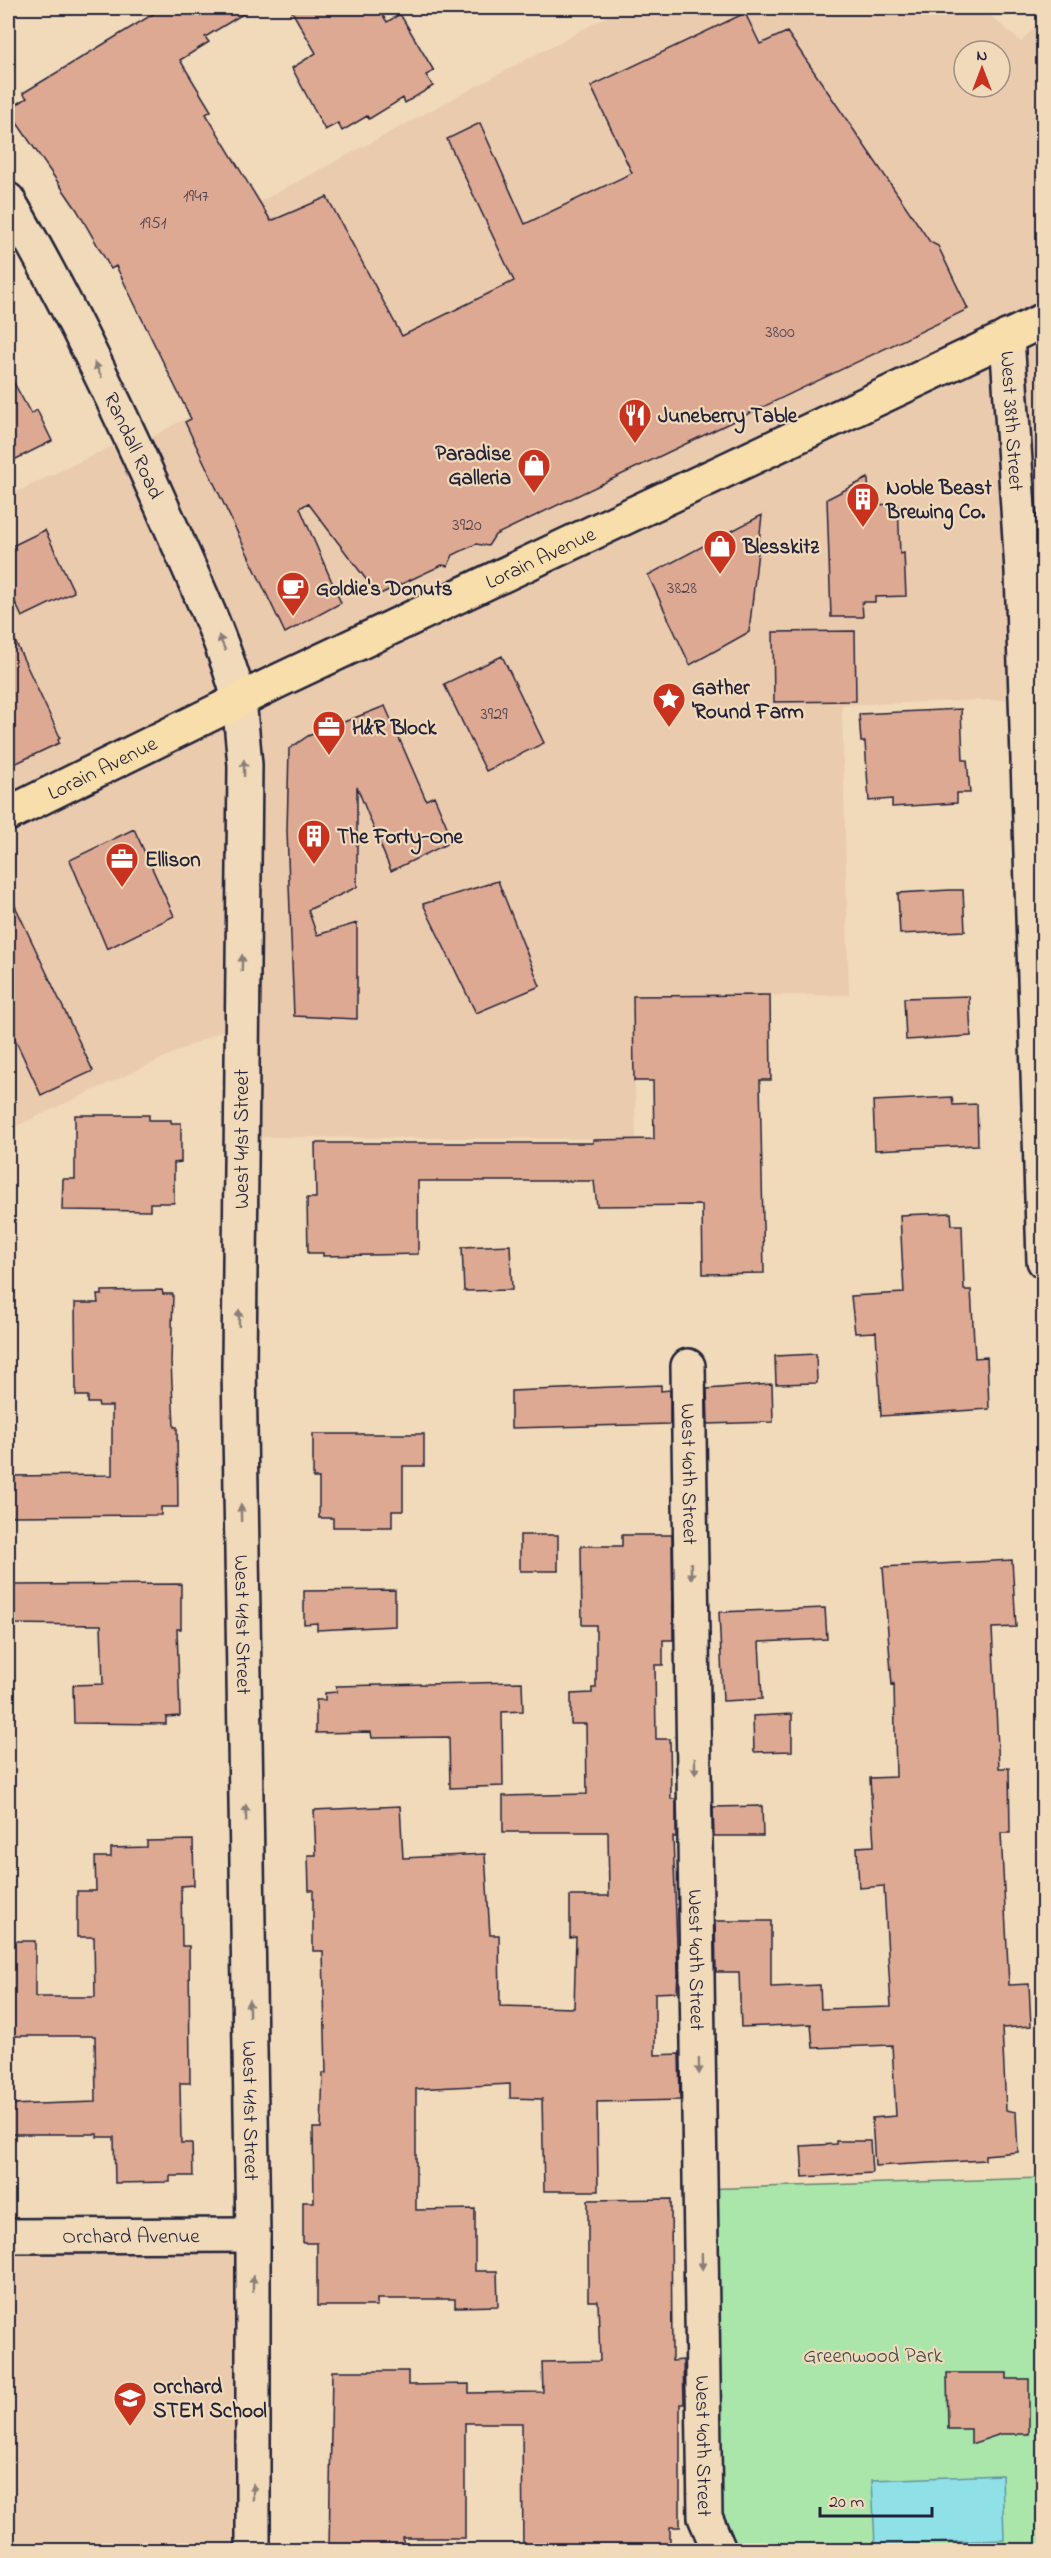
<svg xmlns="http://www.w3.org/2000/svg" width="1051" height="2558" viewBox="0 0 1051 2558" font-family="'Indie Flower',sans-serif">
<style>
.built{fill:#ebcbae;fill-rule:evenodd}
.green{fill:#aae5aa;stroke:#668472;stroke-width:1.5}
.water{fill:#8fe1e7;stroke:#6395a2;stroke-width:1.5}
.building{fill:#dea993;stroke:#22223b;stroke-width:1.5}
.lines{fill:none;stroke-linecap:round;stroke-linejoin:round}
.minor-casing{stroke:#22223b;stroke-width:38}
.tertiary-casing{stroke:#22223b;stroke-width:38}
.primary-casing{stroke:#22223b;stroke-width:38}
.minor{stroke:#f1dab9;stroke-width:33}
.tertiary{stroke:#f1dab9;stroke-width:33}
.primary{stroke:#f8deab;stroke-width:33}
.oneway{fill:#8a7e7a}
.labels{text-anchor:middle;stroke-width:4.5;stroke-linejoin:round;paint-order:stroke}
.number-label{font-size:18px;fill:#514451}
.poi-label{font-size:21px;font-weight:bold;fill:#22223b;stroke:#f1dab9;text-anchor:start}
.street-label{font-size:21px;fill:#22223b;stroke:#f1dab9}
.park-label{font-size:21px;fill:#3d4951;stroke:#f1dab9}
</style>
<rect width="100%" height="100%" fill="#f1dab9"/>
<filter id="ink" filterUnits="userSpaceOnUse"><feTurbulence type="fractalNoise" baseFrequency=".0167" numOctaves="2"/><feDisplacementMap in="SourceGraphic" scale="12" xChannelSelector="R" yChannelSelector="G"/><feConvolveMatrix kernelMatrix="1 2 1 2 8 2 1 2 1" color-interpolation-filters="sRGB"/></filter>
<g filter="url(#ink)">
<!-- built -->
<path class="built" d="M623 8H982L1021 42 1043 17 1044 569 1023 571 1026 699 842 705 849 995 633 996 636 1139 242 1137 241 1022 8 1130V496L131 437 135 446 268 374 201 233ZM964 51H1000V87H964Z
M253 2235V2550H8V2236Z"/>
<!-- green -->
<path class="green" d="M1043 2178V2550H719L701 2189Z"/>
<!-- water -->
<path class="water" d="M1002 2475 1004 2540 875 2545 872 2480Z"/>
<!-- building -->
<path class="building" d="M163 8H253L205 37 209 42 180 60 211 111 206 114 271 221 327 197 402 336 514 281 447 139 480 123 525 224 632 173 591 86 745 13 760 44 787 32 930 242 938 246 968 309 495 535 488 546 476 544 453 555 448 566 442 565 378 595 308 503 300 508 341 603 285 633 185 422 191 419 116 266 111 269 77 210 8 110 27 98 23 93Z
M290 8H378L387 22 400 14 434 71 426 75 433 86 405 103 403 98 369 119 367 116 342 131 338 123 325 130 292 68 316 53Z
M8 372 31 414 37 410 52 441 8 463Z
M868 478 869 505 898 504 900 554 904 553 906 596 875 597V602H862L863 617H831L827 499Z
M762 515 749 632 690 665 648 575Z
M45 530 74 592 22 617 8 587V548Z
M8 626 60 737 58 739 59 743 8 767Z
M855 631 856 701 774 702 773 632Z
M502 656 544 743 486 771 444 684Z
M385 706 426 800 434 796 453 841 391 871 357 787V887L308 910 317 935 357 923V1019L294 1016 287 831 289 749 308 736Z
M961 709 963 760H967L970 793H957V803L892 807V799L869 801 865 742H861L859 714Z
M134 829 174 916 107 949 70 860Z
M498 881 540 986 476 1013 423 904Z
M950 890H963L965 931 900 934 898 893Z
M8 891 93 1071 41 1095 8 1024Z
M770 995 771 1080H760L764 1273 703 1274 702 1205 597 1206 594 1181H418V1254L323 1256V1253H308L307 1198H316L315 1143H593V1140L654 1139 653 1081H634L633 996Z
M969 996 971 1036 906 1040 904 998Z
M952 1097 953 1105 977 1104 978 1145 875 1150 873 1101Z
M75 1115H149V1120H171V1123H181V1162L174 1163V1203H150V1211L62 1210 63 1179H75Z
M951 1213 952 1225H962L964 1290H971L975 1358 987 1357 989 1409 881 1416 876 1332 855 1333 851 1296 904 1293 900 1215Z
M510 1245 512 1290 464 1291 462 1247Z
M162 1290 163 1294H173L171 1362 174 1427H177L178 1507H161V1515L8 1516V1476L112 1475V1406H99L98 1403H88V1396H76L75 1303H98L97 1295H102V1291Z
M816 1354 817 1383 776 1384 775 1356Z
M772 1384 773 1422 708 1424 707 1389Z
M661 1385V1391L670 1390V1424L511 1428V1391Z
M313 1434H424V1466H403V1511H392V1527H333V1518H319V1478H313Z
M520 1535H558V1571H520Z
M622 1535H672L673 1640H663V1665H655L656 1739H670L671 1799H676V1837H673L678 1972 677 1992 655 1993V2055L679 2054 680 2100 597 2102 598 2191H544L542 2099 510 2098V2084L416 2089V2210L475 2209V2271H497L498 2306 455 2307V2299H377V2306H317V2243H303V2202H314L313 2128H321L323 2073H326L323 1951H313V1890H309L308 1855H316L314 1810 400 1806 403 1858 485 1854 490 1935H499L500 2006 574 2008 576 1937 570 1938V1896H609L608 1832H503V1796L587 1794 586 1724H571V1694L592 1693V1688H596V1625H582L581 1546H622Z
M1012 1560 1016 1627 992 1628 999 1768H1009L1010 1833H1001L1009 1985 1029 1984 1031 2026 1002 2028 1006 2110 1016 2112 1018 2152 985 2155V2160L875 2166 872 2118 896 2116 892 2045 813 2048 811 2024 741 2027 739 1972H716L715 1921H771V1987L820 1985 821 2009 891 2007 884 1886 859 1888 857 1847 874 1846 870 1778 896 1777 894 1684 892 1685 883 1567Z
M181 1584V1629H177L180 1716 166 1717V1724L74 1723 73 1685 103 1684 101 1625 8 1624V1585Z
M395 1590V1626L317 1630V1623L304 1624V1591Z
M825 1608 827 1639 759 1642 762 1699 723 1701 719 1612Z
M522 1682 523 1711 502 1712 503 1786 450 1788 449 1737 372 1738 371 1732 316 1733V1700H325V1693L337 1692 336 1686Z
M792 1714V1751L754 1752 753 1716Z
M762 1806 763 1836H714L713 1807Z
M193 1840 194 1885 181 1886 182 1946H189L190 2083H180L181 2143H192L193 2176H170V2182L115 2183 114 2137H97V2134H8V2105L96 2102 95 2036H8V1941H35V1997H95L94 1937H77V1891H96L95 1857H111V1848L147 1847V1841Z
M836 2141H870L872 2173 803 2177 801 2146 836 2144Z
M671 2199 672 2361 683 2360 684 2404H680V2527H670V2550H523L522 2423H465V2538H403L404 2550H329L332 2371H408V2385L469 2384V2393L543 2392 542 2362 600 2361 598 2301H588V2200Z
M947 2373H1007V2379H1029V2434H1001L971 2444V2429H948Z"/>
<g class="lines">
<defs>
<g id="minor">
<path id="s1" d="M8 200C68 302 119 409 167 518 193 578 222 636 239 699"/>
<path id="s2" d="M1007 337 1022 571 1044 1261"/>
<path id="s3" d="M688 1366 705 2517 719 2550"/>
<path id="s4" d="M8 2236 253 2235"/>
</g>
<g id="tertiary">
<path id="s5" d="M239 699 245 765 239 1366 253 2235V2550"/>
</g>
<g id="primary">
<path id="s6" d="M8 814 278 681 1044 320"/>
</g>
</defs>
<!-- minor casing -->
<use href="#minor" class="minor-casing"/>
<!-- tertiary casing -->
<use href="#tertiary" class="tertiary-casing"/>
<!-- primary casing -->
<use href="#primary" class="primary-casing"/>
<!-- minor -->
<use href="#minor" class="minor"/>
<!-- tertiary -->
<use href="#tertiary" class="tertiary"/>
<!-- primary -->
<use href="#primary" class="primary"/>
</g>
<!-- one-way arrows -->
<defs><path id="oneway-solid" d="M-6-.8H1V-3.2L6.5 0L1 3.2V.8H-6Z" transform="scale(1.5)"/></defs>
<g class="oneway">
<use href="#oneway-solid" transform="translate(98 370) rotate(-116)"/>
<use href="#oneway-solid" transform="translate(222 643) rotate(-114)"/>
<use href="#oneway-solid" transform="translate(244 768) rotate(-91)"/>
<use href="#oneway-solid" transform="translate(242 963) rotate(-89)"/>
<use href="#oneway-solid" transform="translate(239 1318) rotate(-89)"/>
<use href="#oneway-solid" transform="translate(241 1513) rotate(-91)"/>
<use href="#oneway-solid" transform="translate(691 1571) rotate(89)"/>
<use href="#oneway-solid" transform="translate(695 1766) rotate(89)"/>
<use href="#oneway-solid" transform="translate(246 1813) rotate(-91)"/>
<use href="#oneway-solid" transform="translate(249 2008) rotate(-91)"/>
<use href="#oneway-solid" transform="translate(699 2066) rotate(89)"/>
<use href="#oneway-solid" transform="translate(702 2261) rotate(89)"/>
<use href="#oneway-solid" transform="translate(253 2284) rotate(-90)"/>
<use href="#oneway-solid" transform="translate(253 2492) rotate(-90)"/>
</g>
</g>
<!-- icons -->
<defs>
<symbol id="restaurant-pin" viewBox="-11 -11 22 30"><path d="M0 17L-7.5 6A9.5 9.5 0 1 1 7.5 6Z" fill="#c8321e" stroke="#f1dab9"/><path d="M-5-6h1v4h1v-4h1v4h1v-4h1v5L-1.5 .5V6h-2V.5L-5-1ZM5-6V6H3V1.5H1.5Q1.5-4 5-6Z" fill="#fff"/></symbol>
<symbol id="shop-pin" viewBox="-11 -11 22 30"><path d="M0 17L-7.5 6A9.5 9.5 0 1 1 7.5 6Z" fill="#c8321e" stroke="#f1dab9"/><path d="M-5-2.5h2.3a2.7 3.5 0 0 1 5.4 0H5L5.5 6h-11ZM-1.5-2.5h3a1.5 2.3 0 0 0-3 0Z" fill="#fff"/></symbol>
<symbol id="building-pin" viewBox="-11 -11 22 30"><path d="M0 17L-7.5 6A9.5 9.5 0 1 1 7.5 6Z" fill="#c8321e" stroke="#f1dab9"/><path d="M-4-6H4V6H1V3H-1V6H-4ZM-2.5-4.3h1.7v1.8h-1.7ZM.8-4.3h1.7v1.8H.8ZM-2.5-1h1.7V.8h-1.7ZM.8-1h1.7V.8H.8Z" fill="#fff"/></symbol>
<symbol id="cafe-pin" viewBox="-11 -11 22 30"><path d="M0 17L-7.5 6A9.5 9.5 0 1 1 7.5 6Z" fill="#c8321e" stroke="#f1dab9"/><path d="M-5.5-4.5H6V0H3Q3 3.5 0 3.5H-2.5Q-5.5 3.5-5.5 0ZM3-3.2v2h1.7v-2ZM-6 4.5H4V6H-6Z" fill="#fff"/></symbol>
<symbol id="sight-pin" viewBox="-11 -11 22 30"><path d="M0 17L-7.5 6A9.5 9.5 0 1 1 7.5 6Z" fill="#c8321e" stroke="#f1dab9"/><path d="M0-6L1.8-2.2L6-1.7L2.9 1.2L3.7 5.4L0 3.3L-3.7 5.4L-2.9 1.2L-6-1.7L-1.8-2.2Z" fill="#fff"/></symbol>
<symbol id="office-pin" viewBox="-11 -11 22 30"><path d="M0 17L-7.5 6A9.5 9.5 0 1 1 7.5 6Z" fill="#c8321e" stroke="#f1dab9"/><path d="M-6-3h4V-5.5h4V-3h4V5H-6ZM-1-4.5V-3h2v-1.5ZM-6 0V1H6V0Z" fill="#fff"/></symbol>
<symbol id="school-pin" viewBox="-11 -11 22 30"><path d="M0 17L-7.5 6A9.5 9.5 0 1 1 7.5 6Z" fill="#c8321e" stroke="#f1dab9"/><path d="M0-5L7-2L0 1L-7-2ZM-4 1L0 2.5L4 1V4Q0 6-4 4Z" fill="#fff"/></symbol>
</defs>
<g fill-rule="evenodd">
<use href="#restaurant-pin" x="616" y="396" width="38" height="52"/>
<use href="#shop-pin" x="515" y="446" width="38" height="52"/>
<use href="#building-pin" x="844" y="480" width="38" height="52"/>
<use href="#shop-pin" x="701" y="527" width="38" height="52"/>
<use href="#cafe-pin" x="274" y="569" width="38" height="52"/>
<use href="#sight-pin" x="650" y="680" width="38" height="52"/>
<use href="#office-pin" x="310" y="708" width="38" height="52"/>
<use href="#building-pin" x="295" y="817" width="38" height="52"/>
<use href="#office-pin" x="103" y="840" width="38" height="52"/>
<use href="#school-pin" x="111" y="2379" width="38" height="52"/>
</g>
<g class="labels">
<!-- number labels -->
<g class="number-label">
<text x="196" y="201">1947</text>
<text x="153" y="228">1951</text>
<text x="780" y="337">3800</text>
<text x="467" y="530">3920</text>
<text x="682" y="593">3828</text>
<text x="494" y="719">3929</text>
</g>
<!-- poi labels -->
<g class="poi-label">
<text x="658" y="422">Juneberry Table</text>
<text x="511" y="460" text-anchor="end">Paradise<tspan x="511" dy="24">Galleria</tspan></text>
<text x="886" y="494">Noble Beast<tspan x="886" dy="24">Brewing Co.</tspan></text>
<text x="743" y="553">Blesskitz</text>
<text x="316" y="595">Goldie's Donuts</text>
<text x="692" y="694">Gather<tspan x="692" dy="24">'Round Farm</tspan></text>
<text x="352" y="734">H&amp;R Block</text>
<text x="337" y="843">The Forty-One</text>
<text x="145" y="866">Ellison</text>
<text x="153" y="2393">Orchard<tspan x="153" dy="24">STEM School</tspan></text>
</g>
<!-- street labels -->
<g class="street-label">
<text dy="7" stroke="none"><textPath href="#s2" startOffset="84">West 38th Street</textPath></text>
<text dy="7" stroke="none"><textPath href="#s1" startOffset="276">Randall Road</textPath></text>
<text dy="7" stroke="none"><textPath href="#s6" startOffset="591">Lorain Avenue</textPath></text>
<text dy="7" stroke="none"><textPath href="#s6" startOffset="105">Lorain Avenue</textPath></text>
<text transform="translate(241 1139) rotate(-90)" y="7">West 41st Street</text>
<text dy="7" stroke="none"><textPath href="#s3" startOffset="108">West 40th Street</textPath></text>
<text dy="7" stroke="none"><textPath href="#s5" startOffset="926">West 41st Street</textPath></text>
<text dy="7" stroke="none"><textPath href="#s3" startOffset="594">West 40th Street</textPath></text>
<text dy="7" stroke="none"><textPath href="#s5" startOffset="1412">West 41st Street</textPath></text>
<text dy="7" stroke="none"><textPath href="#s4" startOffset="123">Orchard Avenue</textPath></text>
<text dy="7" stroke="none"><textPath href="#s3" startOffset="1080">West 40th Street</textPath></text>
</g>
<!-- park labels -->
<g class="park-label">
<text x="873" y="2362">Greenwood Park</text>
</g>
</g>
<!-- margin -->
<rect width="1051" height="2558" fill="none" stroke="#f1dab9" stroke-width="30"/>
<rect x="15" y="15" width="1021" height="2528" fill="none" stroke="#22223b" stroke-width="2" filter="url(#ink)"/>
<!-- north arrow -->
<g transform="translate(982 69)"><circle r="28" fill="#f1dab9" stroke="#9e9087" stroke-width="1.5"/>
<path d="M0-4.5L10 22L0 15L-10 22Z" fill="#c8321e"/>
<text y="-9" font-size="16" font-weight="bold" text-anchor="middle" fill="#22223b">N</text>
</g>
<!-- scale -->
<path d="M820 2507v9h112v-9" fill="none" stroke="#22223b" stroke-width="3"/>
<text x="829" y="2507" font-size="18" fill="#22223b" stroke="#f1dab9" stroke-width="4.5" paint-order="stroke">20 m</text>
</svg>
